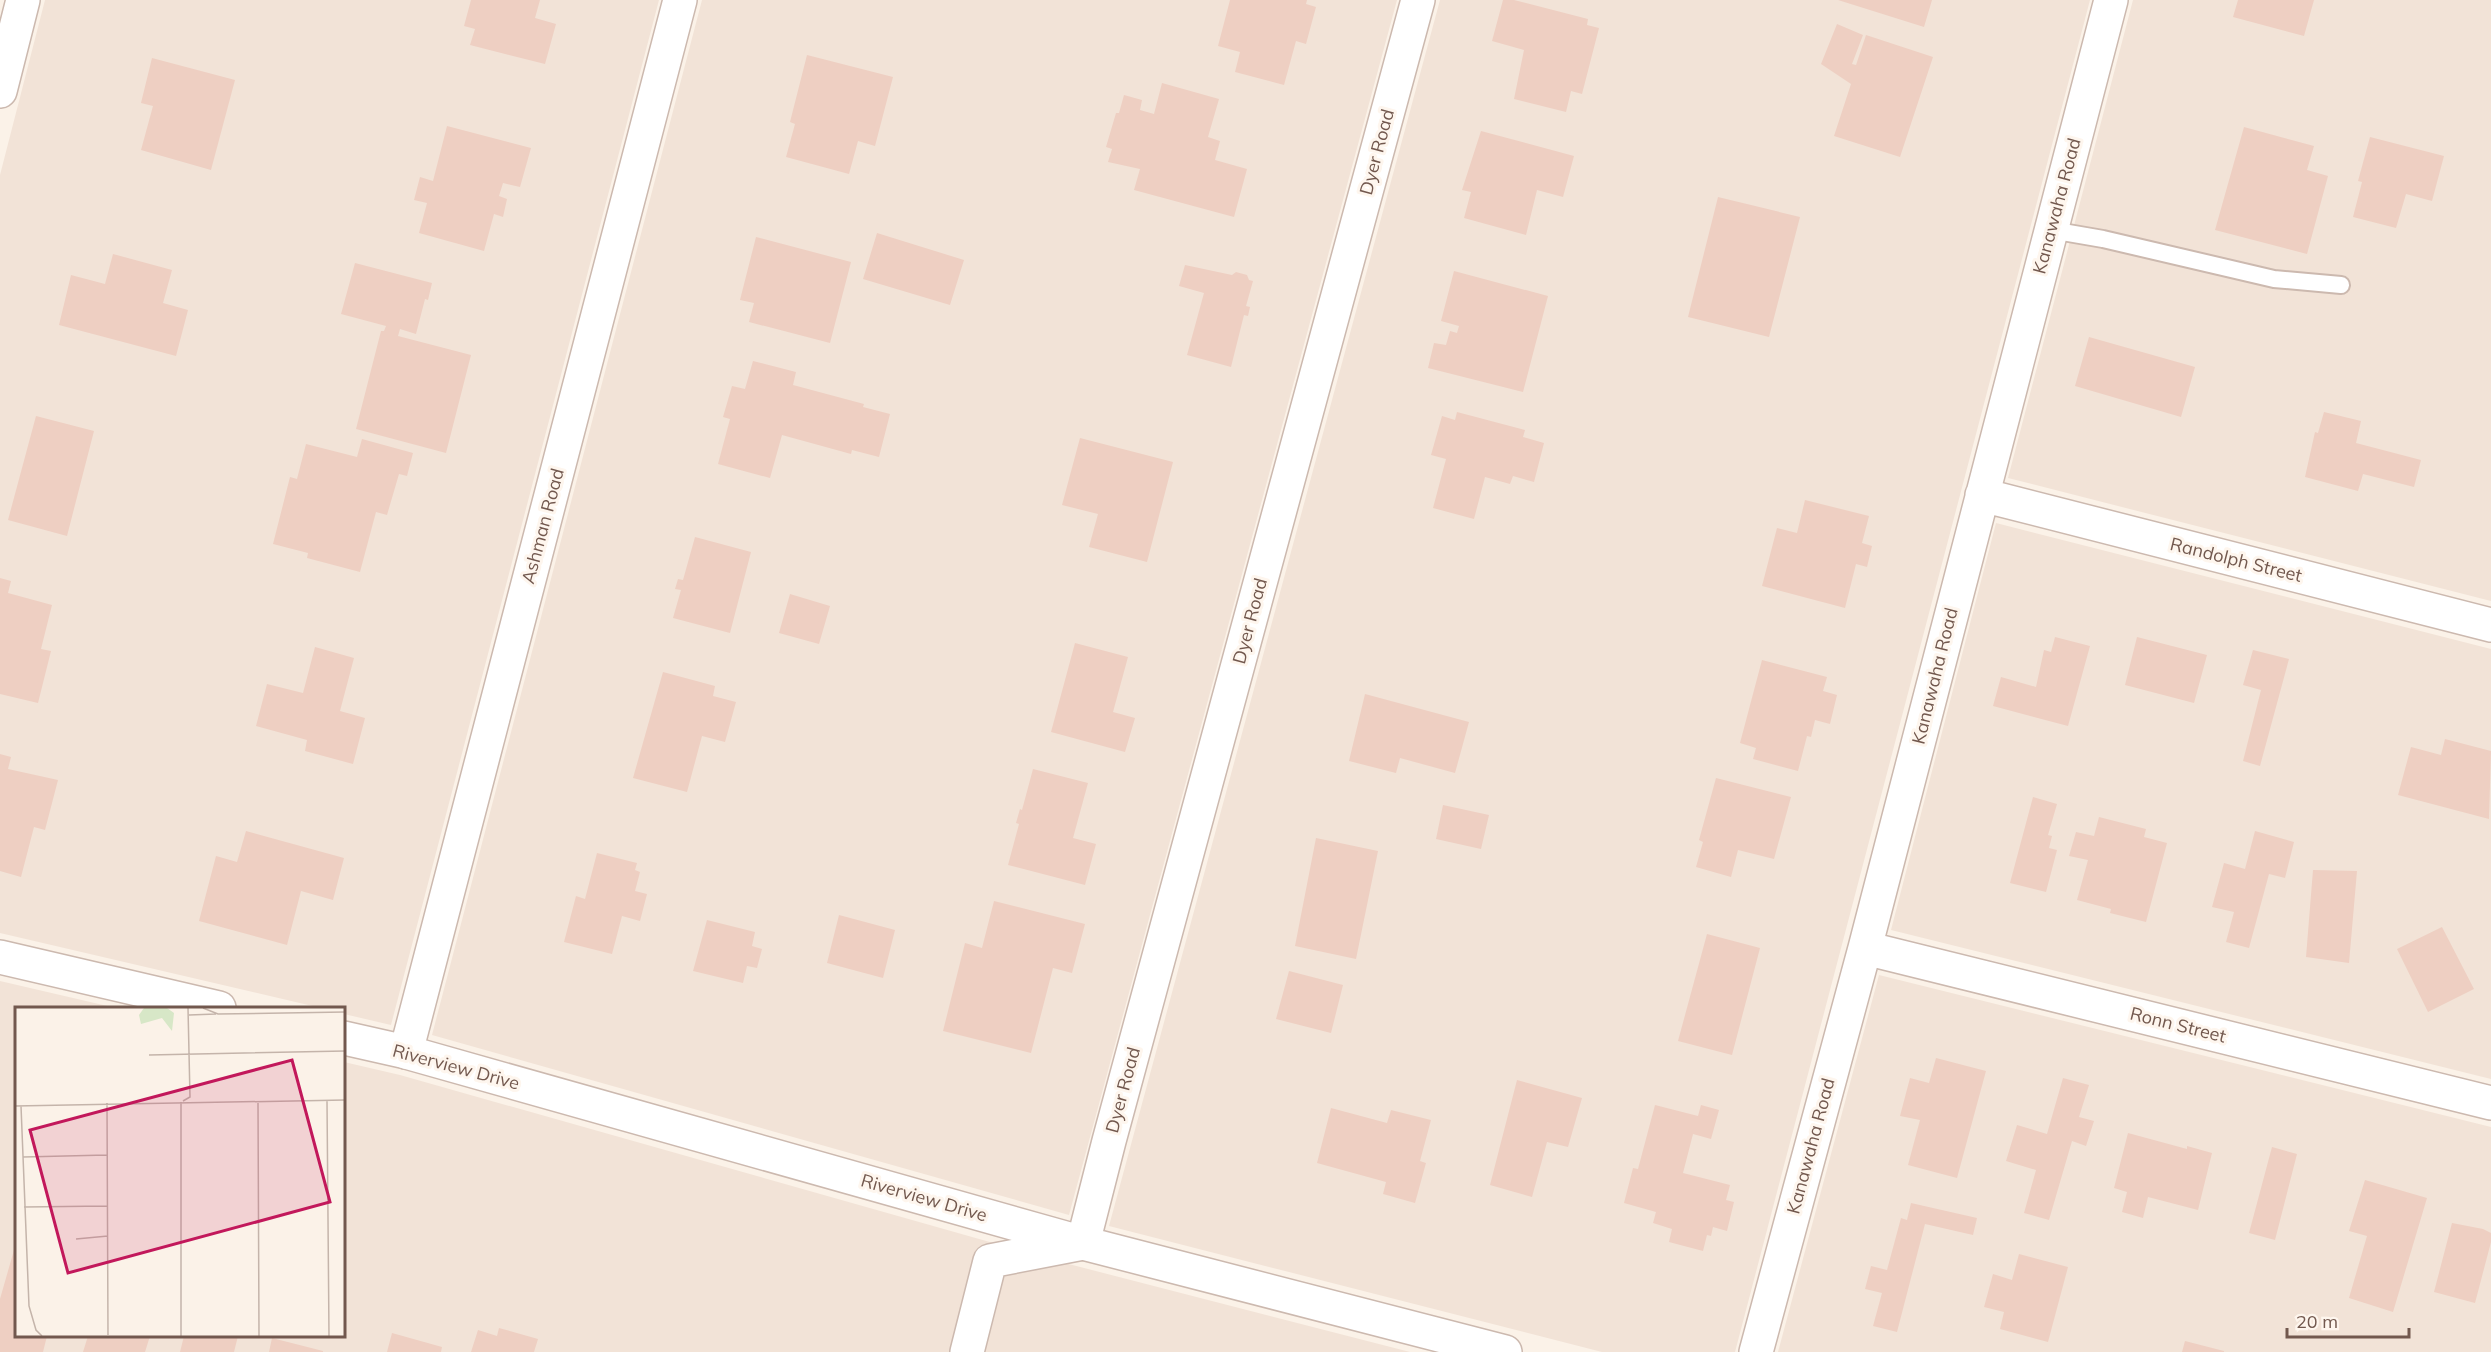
<svg xmlns="http://www.w3.org/2000/svg" width="2491" height="1352" viewBox="0 0 2491 1352" font-family="Mulish,sans-serif">
<style>
.residential{fill:#f2e3d7}
.building{fill:#eecfc2}
.lines{fill:none;stroke-linecap:round;stroke-linejoin:round}
.service-casing{stroke:#ccb9af;stroke-width:20}
.minor-casing{stroke:#ccb9af;stroke-width:36}
.tertiary-casing{stroke:#ccb9af;stroke-width:36}
.service{stroke:#fff;stroke-width:16}
.minor{stroke:#fff;stroke-width:33}
.tertiary{stroke:#fff;stroke-width:33}
.labels{text-anchor:middle;stroke-width:6;stroke-linejoin:round;paint-order:stroke}
.street-label{font-size:18px;fill:#72584e;stroke:#fef6ee}
.inset-road{fill:none;stroke:#c4b4aa;stroke-width:1.5}
.view{fill:#c2185b;fill-opacity:0.15;stroke:#c2185b;stroke-width:3}
.inset-edge{fill:none;stroke:#72584e;stroke-width:3}
</style>
<rect width="100%" height="100%" fill="#fbf2e8"/>
<!-- residential -->
<path class="residential" d="M45 0H659L391 1025 344 1014V1008H321L0 933V175Z
M702 0H1397L1069 1215 432 1035Z
M1440 0H2090L1735 1352H1602L1109 1226Z
M2133 0H2491V601L2008 478Z
M1996 523 2491 649V1079L1891 930Z
M1879 975 2491 1127V1352H1778Z
M0 981 116 1008H16V1336H344V1062L400 1075 1057 1261 1410 1352H0Z"/>
<!-- building -->
<path class="building" d="M471 0H540L535 18 556 24 545 64 470 45 475 29 464 26Z
M1230 0H1307L1306 4 1316 7 1306 44 1296 41 1284 85 1235 72 1240 52 1218 46Z
M1503 0H1514L1588 19 1587 25 1599 28 1582 94 1571 91 1566 112 1514 99 1524 50 1492 41Z
M1838 0H1932L1924 27Z
M2238 0H2314L2304 36 2233 17Z
M1837 24 1863 35 1852 64 1856 65 1866 35 1933 57 1900 157 1834 136 1851 84 1821 64Z
M807 55 893 77 875 146 858 141 849 174 786 157 795 124 790 122Z
M152 58 235 80 211 170 141 150 153 106 141 103Z
M1162 83 1219 99 1208 137 1220 141 1215 160 1247 169 1234 217 1134 190 1140 169 1108 162 1112 149 1106 147 1116 113H1119L1124 95 1142 100 1140 110 1154 114Z
M447 126 531 148 520 187 503 183 499 196 507 199 503 217 494 214 484 251 419 233 427 203 414 200 420 177 433 181Z
M2244 127 2314 146 2307 170 2328 176 2307 254 2215 230Z
M1481 131 1574 156 1563 197 1537 190 1526 235 1464 218 1471 192 1462 190Z
M2370 137 2444 156 2432 201 2406 194 2396 228 2353 217 2362 182 2358 181Z
M1718 197 1800 217 1769 337 1688 317Z
M877 233 964 260 950 305 863 279Z
M756 237 851 262 830 343 749 322 754 303 740 300Z
M113 254 172 270 163 303 188 310 176 356 59 325 71 275 105 284Z
M355 263 432 283 428 300 425 299 416 334 400 329 398 336 471 355 446 453 356 429 381 331H384L386 326 341 314Z
M1185 265 1232 275 1236 272 1247 275 1249 280 1253 281 1246 306 1250 307 1248 316 1244 315 1231 367 1187 355 1204 293 1179 286Z
M1454 271 1548 296 1523 392 1428 368 1434 343 1446 345 1450 331 1457 333 1459 326 1441 321Z
M2089 337 2195 367 2181 417 2075 386Z
M753 361 796 372 793 385 864 404 863 407 890 414 879 457 852 450 851 454 782 435 770 478 718 464 730 419 723 417 732 386 745 389Z
M1457 412 1525 430 1523 437 1544 443 1534 482 1513 476 1510 484 1485 477 1474 519 1433 508 1446 459 1431 455 1442 416 1455 420Z
M2324 412 2361 421 2356 443 2421 460 2414 487 2363 474 2358 491 2305 477 2315 432 2318 433Z
M36 416 94 431 67 536 8 520Z
M1080 438 1173 462 1147 562 1089 547 1098 514 1062 505Z
M362 439 413 453 407 476 399 474 387 515 376 512 360 572 307 558 308 553 273 544 290 477 297 479 306 444 357 457Z
M1805 500 1869 516 1862 543 1872 546 1867 567 1856 564 1845 608 1762 586 1777 528 1797 533Z
M695 537 751 552 730 633 673 618 681 590 675 589 678 579 683 580Z
M0 578 11 581 8 593 52 605 41 649 51 651 38 703 0 694Z
M790 594 830 606 819 644 779 633Z
M2055 637 2090 646 2068 726 1993 706 2001 677 2036 687 2044 650 2051 652Z
M2137 637 2207 655 2194 703 2125 685Z
M1075 643 1128 657 1113 712 1135 718 1125 752 1051 732Z
M315 647 354 658 340 711 365 718 353 764 305 751 307 740 256 726 267 684 303 693Z
M2253 650 2289 659 2260 766 2243 761 2261 690 2243 685Z
M1762 660 1827 677 1823 691 1837 695 1830 724 1815 720 1811 737 1807 736 1798 771 1753 759 1756 748 1740 743Z
M663 672 715 686 713 696 736 702 725 742 702 736 687 792 633 778Z
M1365 694 1469 722 1455 773 1400 758 1396 773 1349 761Z
M2445 739 2491 751 2489 819 2398 795 2411 747 2441 755Z
M0 754 11 757 8 769 58 780 45 830 34 827 21 877 0 871Z
M1033 769 1088 783 1073 838 1096 844 1085 885 1008 865 1019 824 1016 823 1020 809 1022 810Z
M1716 778 1791 797 1774 859 1738 850 1731 877 1696 867 1703 842 1699 840Z
M2033 797 2057 804 2048 835 2052 836 2049 848 2057 850 2046 892 2010 883Z
M1443 805 1489 815 1481 849 1436 839Z
M2099 817 2146 829 2144 837 2167 843 2146 922 2110 913 2111 909 2077 900 2088 860 2069 856 2076 832 2094 836Z
M246 831 344 858 333 900 301 891 287 945 199 921 216 856 237 862Z
M2255 831 2294 842 2285 878 2269 874 2249 948 2226 942 2234 912 2212 907 2224 863 2245 869Z
M1316 838 1378 851 1356 959 1295 946Z
M597 853 637 863 635 870 640 872 635 891 647 894 640 921 622 916 612 954 564 942 576 896 585 899Z
M2313 870 2357 871 2349 963 2306 957Z
M994 901 1085 924 1072 973 1053 968 1031 1053 943 1031 965 943 982 948Z
M839 915 895 930 883 978 827 963Z
M707 920 755 932 752 946 762 949 757 968 747 966 743 983 693 971Z
M2442 927 2474 989 2428 1012 2397 949Z
M1707 934 1760 948 1732 1055 1678 1041Z
M1289 971 1343 985 1331 1033 1276 1019Z
M1936 1058 1986 1071 1957 1178 1908 1165 1920 1120 1900 1116 1910 1078 1929 1083Z
M2063 1078 2089 1085 2079 1117 2094 1121 2086 1146 2072 1141 2049 1220 2024 1213 2036 1170 2006 1161 2017 1125 2047 1134Z
M1517 1080 1582 1098 1568 1147 1547 1142 1532 1197 1490 1185Z
M1655 1105 1698 1116 1701 1105 1719 1110 1711 1139 1693 1134 1683 1173 1730 1185 1726 1200 1734 1202 1727 1231 1713 1227 1711 1236 1707 1235 1703 1251 1669 1242 1672 1229 1653 1223 1656 1212 1624 1203 1633 1168 1638 1169Z
M1331 1108 1387 1123 1391 1110 1431 1120 1420 1161 1426 1163 1415 1203 1383 1194 1386 1182 1317 1163Z
M2128 1133 2187 1149V1146L2212 1153 2198 1210 2148 1197 2143 1218 2122 1212 2127 1192 2114 1188Z
M2272 1147 2297 1154 2275 1240 2249 1233Z
M2365 1180 2427 1198 2393 1312 2349 1298 2367 1236 2349 1231Z
M1911 1203 1977 1218 1973 1235 1925 1224 1897 1332 1873 1326 1882 1293 1865 1289 1871 1266 1887 1270 1901 1218 1907 1220Z
M2452 1223 2483 1229 2491 1233V1242L2475 1303 2434 1292Z
M16 1243V1336H47L43 1352H0V1299Z
M2019 1254 2068 1267 2048 1342 2000 1329 2004 1312 1984 1307 1993 1274 2012 1280Z
M499 1328 538 1339 534 1352H471L478 1330 497 1336Z
M392 1333 442 1347 441 1352H387Z
M88 1336H150L145 1352H83Z
M184 1336H238L234 1352H180Z
M272 1338 323 1351V1352H269Z
M2185 1341 2224 1351V1352H2182Z"/>
<g class="lines">
<defs>
<path id="service" d="M2051 230 2103 239 2274 279 2341 285"/>
<path id="minor" d="M0 91 23 0
M1982 495 2491 625
M1865 948 2491 1103
M406 1052 680 0
M967 1352 990 1261 1083 1243 1109 1141 1418 0
M1756 1352 1865 948 2111 0"/>
<path id="tertiary" d="M0 957 219 1008
M344 1038 406 1052 1083 1243 1505 1352"/>
</defs>
<!-- service casing -->
<use href="#service" class="service-casing"/>
<!-- minor casing -->
<use href="#minor" class="minor-casing"/>
<!-- tertiary casing -->
<use href="#tertiary" class="tertiary-casing"/>
<!-- service -->
<use href="#service" class="service"/>
<!-- minor -->
<use href="#minor" class="minor"/>
<!-- tertiary -->
<use href="#tertiary" class="tertiary"/>
</g>
<g class="labels">
<!-- street labels -->
<g class="street-label">
<text transform="translate(1377 152) rotate(-75)" y="6">Dyer Road</text>
<text transform="translate(2057 206) rotate(-75)" y="6">Kanawaha Road</text>
<text transform="translate(543 526) rotate(-75)" y="6">Ashman Road</text>
<text transform="translate(2236 560) rotate(14)" y="6">Randolph Street</text>
<text transform="translate(1250 621) rotate(-75)" y="6">Dyer Road</text>
<text transform="translate(1935 676) rotate(-76)" y="6">Kanawaha Road</text>
<text transform="translate(2178 1025) rotate(14)" y="6">Ronn Street</text>
<text transform="translate(456 1067) rotate(15)" y="6">Riverview Drive</text>
<text transform="translate(1123 1090) rotate(-75)" y="6">Dyer Road</text>
<text transform="translate(1811 1146) rotate(-75)" y="6">Kanawaha Road</text>
<text transform="translate(924 1198) rotate(16)" y="6">Riverview Drive</text>
</g>
</g>
<!-- overview -->
<g transform="translate(15 1007)">
<rect width="330" height="330" fill="#fbf2e8"/>
<path d="M129 1H152L159 6 157 24 147 11 126 17 124 8Z" fill="#d7e7c7"/>
<path class="inset-road" d="M188 1 203 7 330 5M174 8 201 7M134 48 330 44M168 94 175 90 173 1M312 94 314 329M92 96 93 328M243 96 244 329M0 99 330 93M6 99 14 299 21 323 27 329M8 150 92 148M9 200 92 199M61 232 93 229M166 329V95"/>
<path class="view" d="M277 53 315 195 53 266 15 123Z"/>
<rect width="330" height="330" class="inset-edge"/>
</g>
<!-- scale -->
<path d="M2287 1328v9h122v-9" fill="none" stroke="#72584e" stroke-width="3"/>
<text x="2296" y="1328" font-size="18" fill="#72584e" stroke="#fef6ee" stroke-width="4.5" paint-order="stroke">20 m</text>
</svg>
